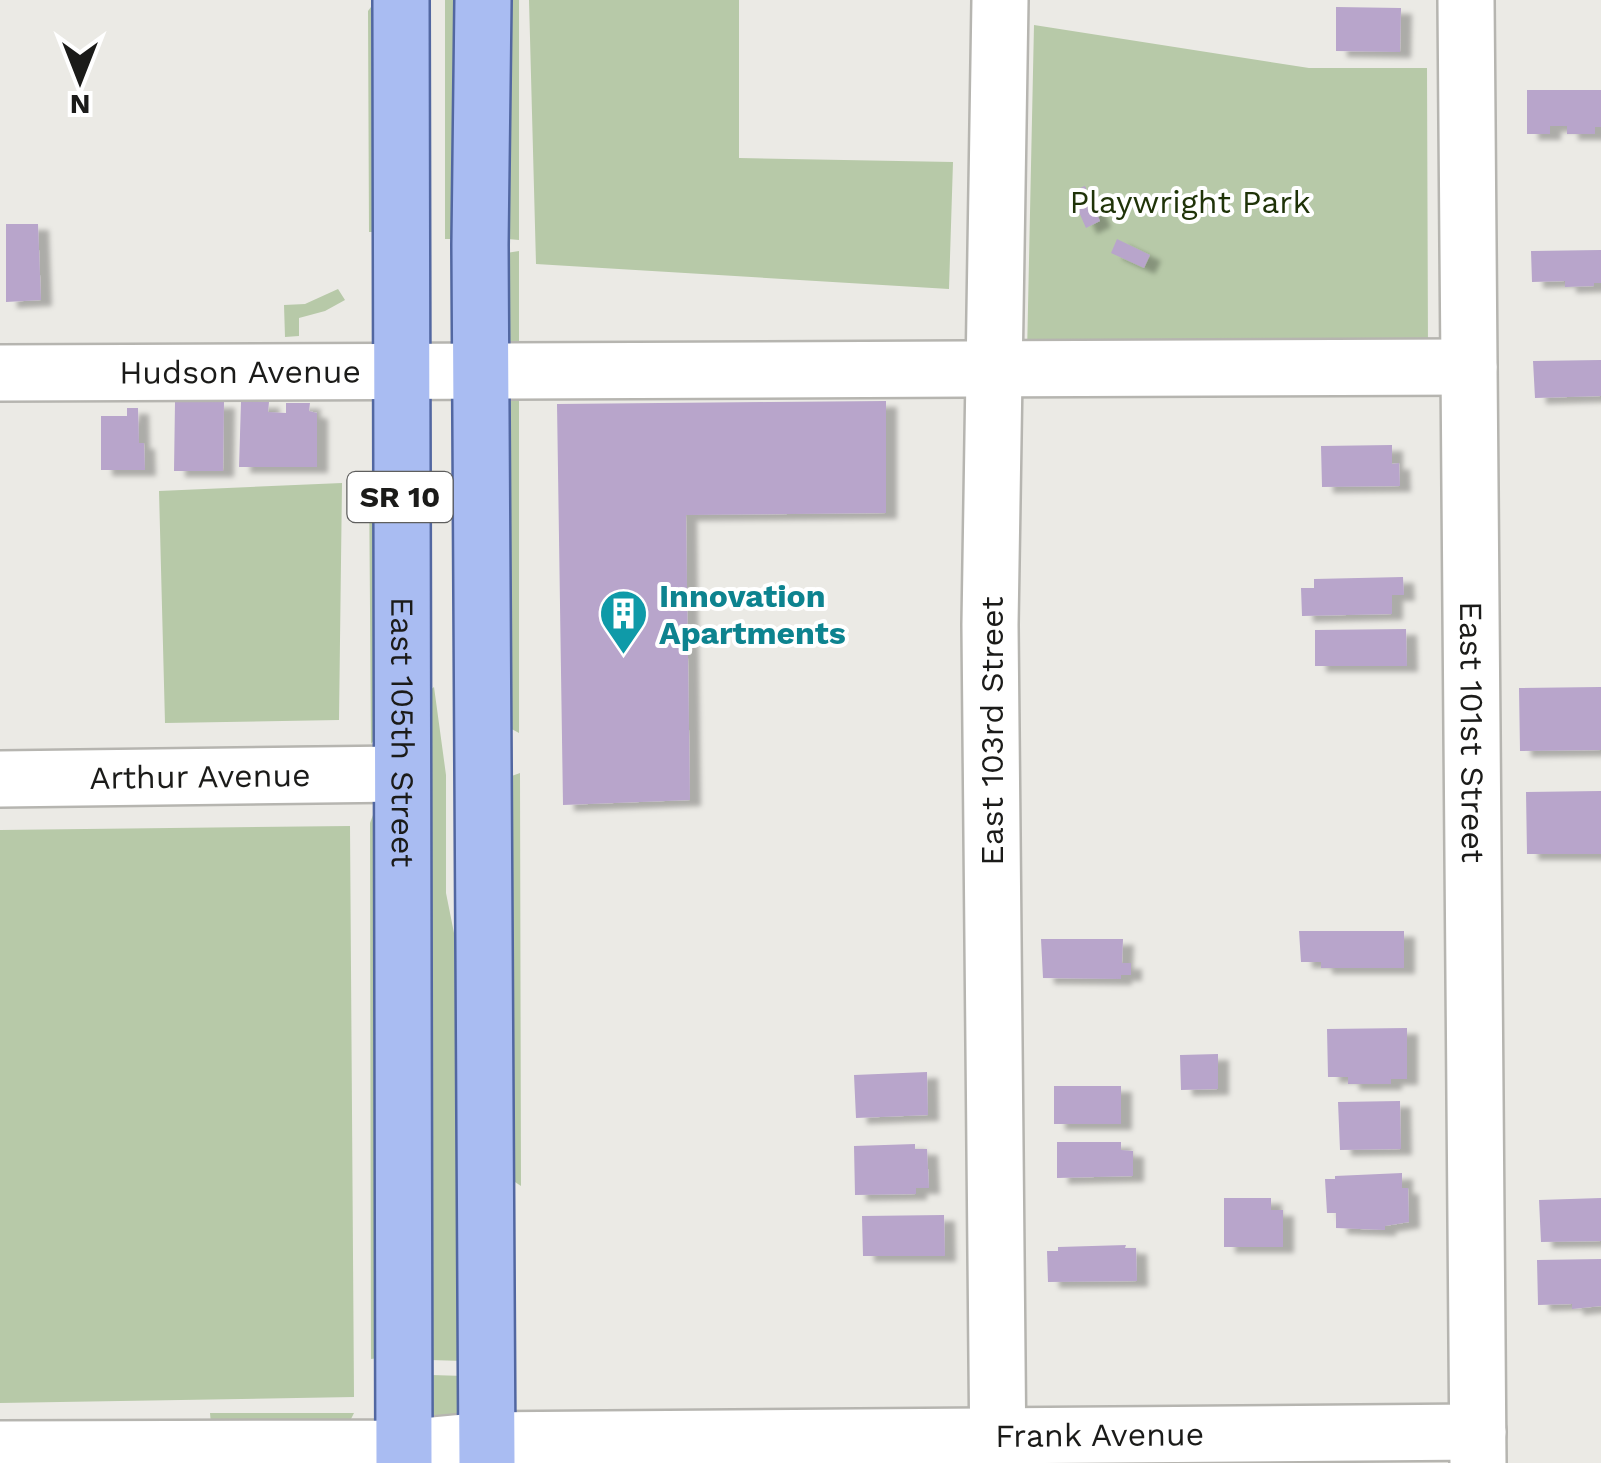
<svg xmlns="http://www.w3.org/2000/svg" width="1601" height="1463" viewBox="0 0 1601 1463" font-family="'Work Sans',sans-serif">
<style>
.green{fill:#b7c9a8}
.building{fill:#b8a5cb;filter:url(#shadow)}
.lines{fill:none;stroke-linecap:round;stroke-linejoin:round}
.minor-casing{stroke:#b6b5b0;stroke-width:60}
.major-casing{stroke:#5267a1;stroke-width:60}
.minor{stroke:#fff;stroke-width:55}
.major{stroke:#a9bcf2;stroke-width:55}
.labels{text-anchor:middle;stroke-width:8;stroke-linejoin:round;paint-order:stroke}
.shield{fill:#fff;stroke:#5f5f5e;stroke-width:2.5}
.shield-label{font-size:30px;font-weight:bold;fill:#1b1b19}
.park-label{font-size:32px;fill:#1f3308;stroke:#fff}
.street-label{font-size:32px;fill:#1b1b19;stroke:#fff}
.culture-label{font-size:32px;font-weight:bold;fill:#0d838f;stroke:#fff;text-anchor:start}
</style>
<defs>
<filter id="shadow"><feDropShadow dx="11" dy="6" stdDeviation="2.5" flood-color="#0004"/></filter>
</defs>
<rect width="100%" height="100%" fill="#ebeae5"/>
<!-- green -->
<path class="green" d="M445 0H461L462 239H445Z
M507 0H519V240L507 239Z
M529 0H739V158L953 162 949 289 536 264Z
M371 7 376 14 383 232H369L368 11Z
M1034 25 1309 68H1427L1428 353 1027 354Z
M519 251V733L508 727 507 253Z
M338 289 345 300 325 311 299 318V336L285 337 284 305 305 304Z
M384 472 377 736 371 744 369 473Z
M342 483 339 720 165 723 159 491Z
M434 687 446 775V893L463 978 464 1361 430 1360 428 692Z
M352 745 349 754 161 757 159 748Z
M520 773 521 1186 509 1178V777Z
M373 815 380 825 379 1358 371 1359 370 823Z
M350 826 354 1397 0 1403V830Z
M431 1375 464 1376V1463H431Z
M210 1413H354L350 1421 211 1425Z"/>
<!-- building -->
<path class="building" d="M1336 7 1401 8 1400 52 1336 51Z
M1527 90H1601V127H1595V134H1567V126H1550V134H1527Z
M1085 186 1100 221 1086 228 1070 192Z
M6 224H38L41 300 6 302Z
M1117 239 1150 255 1144 268 1111 253Z
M1601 250V283H1594V286L1565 287V281L1532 282 1531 251Z
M1601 360V396L1535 398 1533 361Z
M886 401V513L686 515 690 800 563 805 557 404Z
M175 402H224L223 471H174Z
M241 402H269L268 412 286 413V403H310L309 411 317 413V467H239Z
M127 408H138L139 443H144L145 470H101V416H127Z
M1392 445V464L1399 463 1400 486 1322 487 1321 446Z
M1403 577 1404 595H1392V614L1302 616 1301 588H1314V579Z
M1406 629 1407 666H1315V630Z
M1601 687V750L1520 751 1519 688Z
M1601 791V854H1527L1526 792Z
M1299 931H1404V968H1321V962H1301Z
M1041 939H1123L1122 963H1131V975H1121V979L1043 978Z
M1407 1028V1079H1391V1084H1348V1077H1328L1327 1029Z
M1218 1054V1089L1181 1090 1180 1055Z
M927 1072 928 1115 856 1118 854 1075Z
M1054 1086H1121V1124H1054Z
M1400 1101 1401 1149 1340 1150 1338 1102Z
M1057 1142H1121V1150L1133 1151V1176L1057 1178Z
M915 1144V1149H927L929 1188H916V1194L855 1195 854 1146Z
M1402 1173V1188H1408L1409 1222 1385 1226V1230L1336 1228V1213H1327L1325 1179H1335V1176Z
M1224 1198H1271V1210H1283V1247H1224Z
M1601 1198V1241L1541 1242 1539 1200Z
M944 1215 945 1256H863L862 1216Z
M1126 1245 1125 1248H1136L1137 1281 1048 1282 1047 1251H1058V1247Z
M1601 1259V1306L1572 1309V1304L1538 1305 1537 1260Z"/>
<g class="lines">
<defs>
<g id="minor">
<path id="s1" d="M1466 0 1478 1463"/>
<path id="s2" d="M0 373 1469 367"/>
<path id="s3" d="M0 779 401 774"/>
<path id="s4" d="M0 1449 403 1448 487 1440 1478 1432"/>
<path d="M998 1463 990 625 1000 0"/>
</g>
<g id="major">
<path id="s5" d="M401 0 404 1463"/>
<path d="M483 0 480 245 487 1463"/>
</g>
</defs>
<!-- minor casing -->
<use href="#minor" class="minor-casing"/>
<!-- major casing -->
<use href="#major" class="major-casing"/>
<!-- minor -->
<use href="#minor" class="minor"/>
<!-- major -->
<use href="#major" class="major"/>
</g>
<!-- icons -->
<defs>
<symbol id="building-pin" viewBox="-11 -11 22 30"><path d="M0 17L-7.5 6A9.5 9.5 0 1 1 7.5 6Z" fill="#0f9aa8" stroke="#fff"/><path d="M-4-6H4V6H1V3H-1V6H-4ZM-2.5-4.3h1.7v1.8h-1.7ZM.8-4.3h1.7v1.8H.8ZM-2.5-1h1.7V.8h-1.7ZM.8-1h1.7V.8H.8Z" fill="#fff"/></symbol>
</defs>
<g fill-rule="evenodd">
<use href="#building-pin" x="596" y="586" width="55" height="75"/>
</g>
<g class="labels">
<!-- shield labels -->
<rect class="shield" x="347.5" y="472" width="105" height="50" rx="8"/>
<g class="shield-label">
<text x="400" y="507">SR 10</text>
</g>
<!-- park labels -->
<g class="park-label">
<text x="1190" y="213">Playwright Park</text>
</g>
<!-- street labels -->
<g class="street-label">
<text dy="11" stroke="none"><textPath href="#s2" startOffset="240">Hudson Avenue</textPath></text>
<text dy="11" stroke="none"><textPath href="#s5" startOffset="732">East 105th Street</textPath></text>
<text transform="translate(992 731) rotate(-90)" y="11">East 103rd Street</text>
<text dy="11" stroke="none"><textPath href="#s1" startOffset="732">East 101st Street</textPath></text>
<text dy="11" stroke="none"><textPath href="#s3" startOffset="200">Arthur Avenue</textPath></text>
<text dy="11" stroke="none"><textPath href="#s4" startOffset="1100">Frank Avenue</textPath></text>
</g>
<!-- culture labels -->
<g class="culture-label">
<text x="659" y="607">Innovation<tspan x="659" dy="37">Apartments</tspan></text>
</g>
</g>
<!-- north arrow -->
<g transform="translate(80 80) rotate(180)" stroke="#ffffff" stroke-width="8" paint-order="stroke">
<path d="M0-8L18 38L0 25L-18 38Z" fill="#1b1b19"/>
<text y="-15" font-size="28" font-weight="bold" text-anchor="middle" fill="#1b1b19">N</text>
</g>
</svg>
